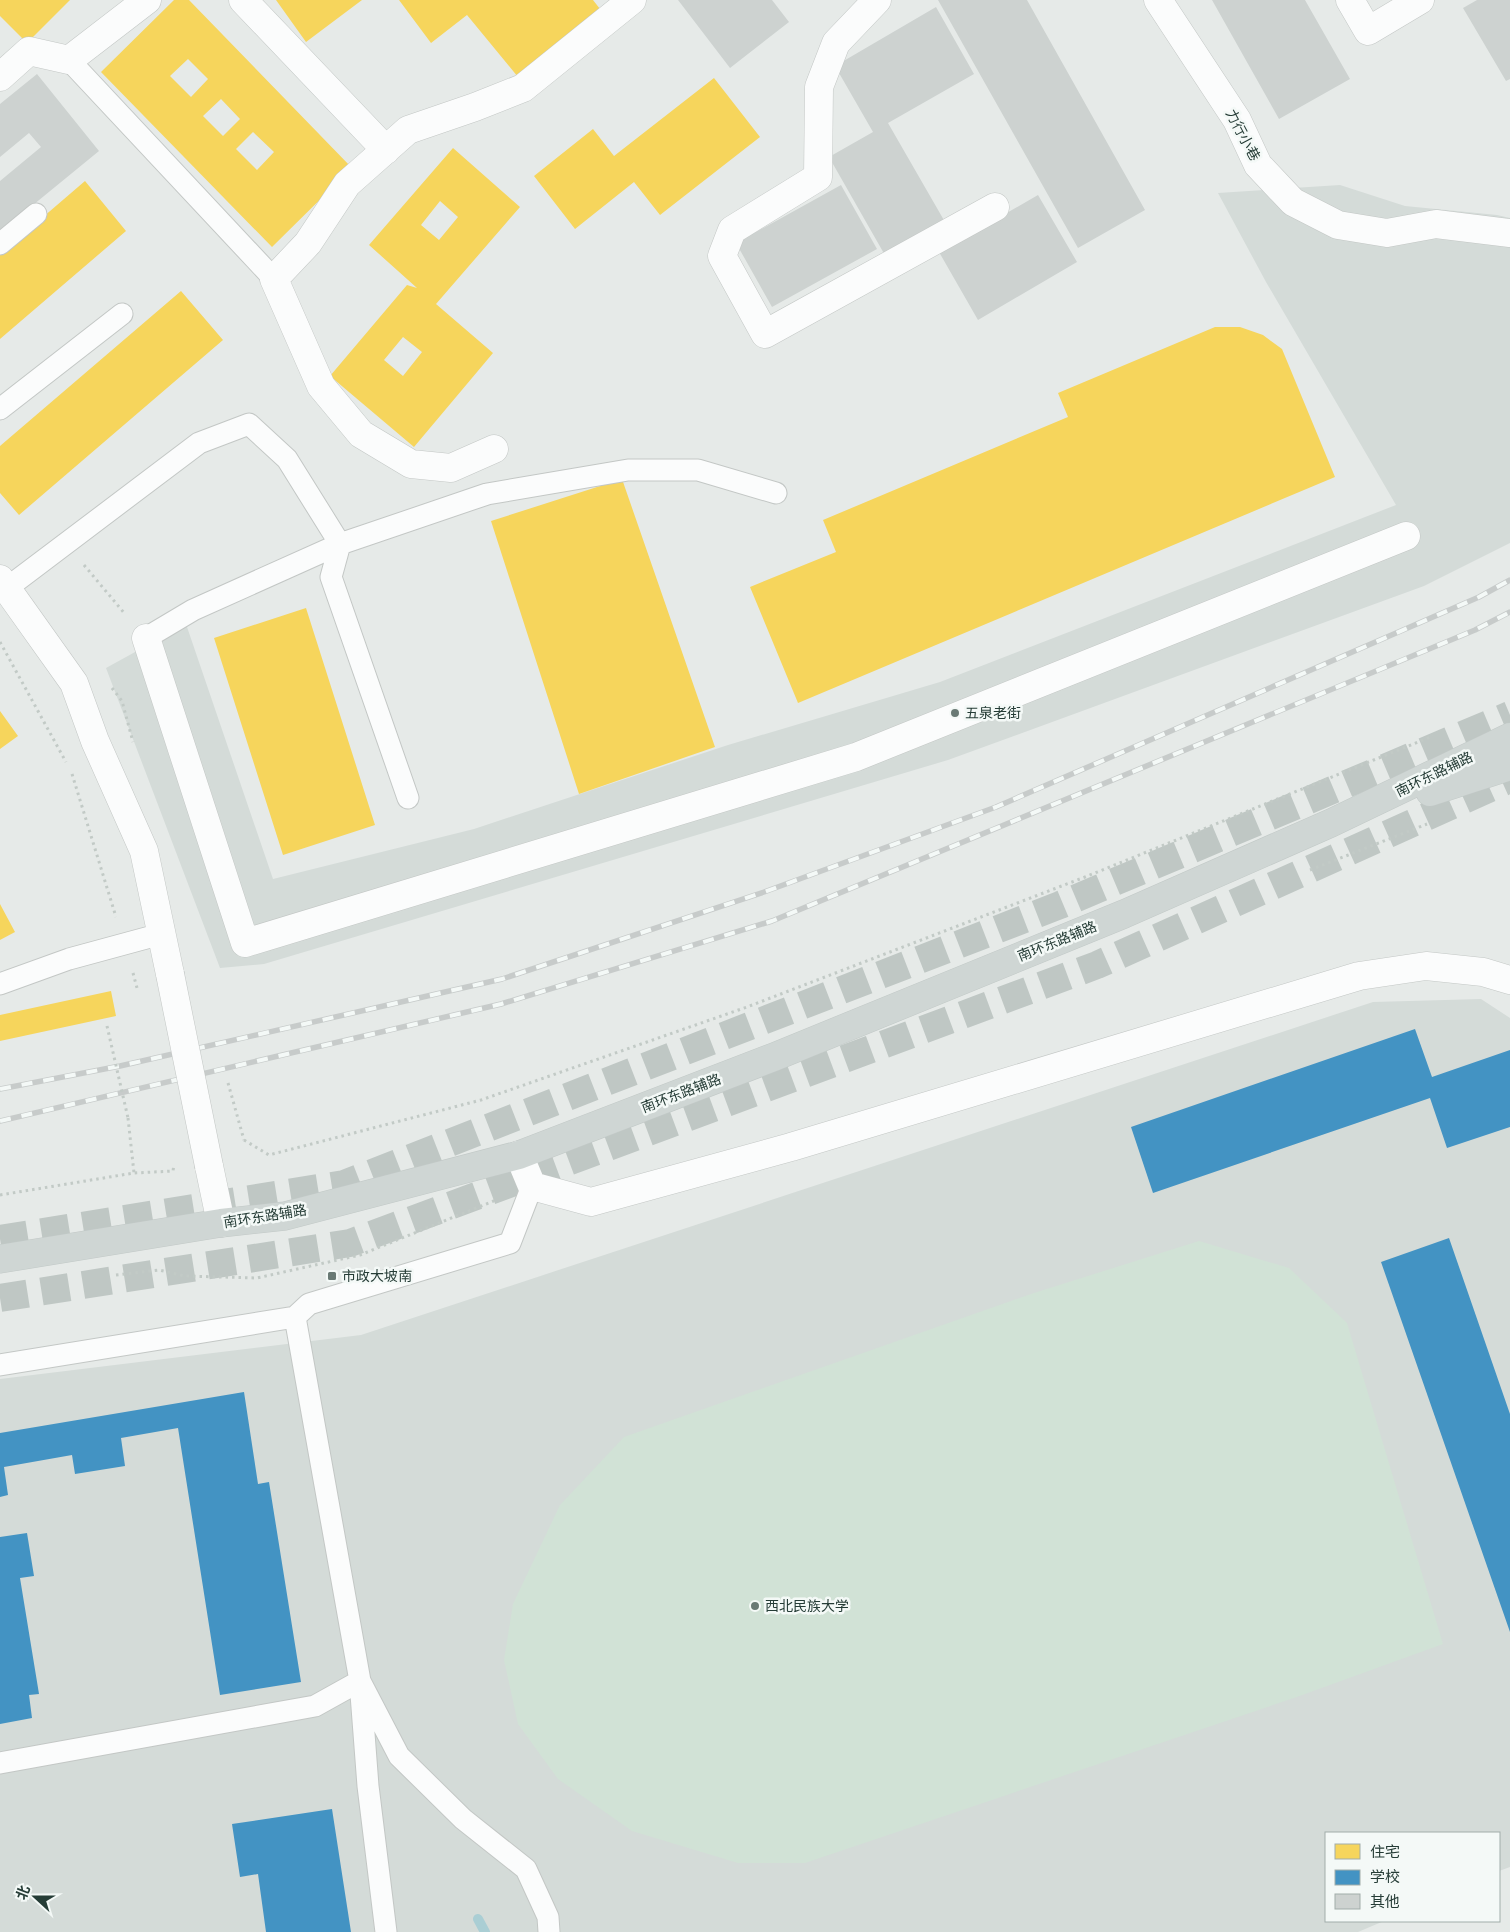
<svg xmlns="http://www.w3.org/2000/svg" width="1510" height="1932" viewBox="0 0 1510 1932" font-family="Mulish,'Noto Sans SC',sans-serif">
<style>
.built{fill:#d4dbd8}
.green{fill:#d1e2d6}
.homes{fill:#f6d55c;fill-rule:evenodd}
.schools{fill:#4393c3}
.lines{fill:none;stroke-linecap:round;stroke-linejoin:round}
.stream{stroke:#aaced4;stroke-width:10}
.building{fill:#cdd2d0}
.trunk-tunnel{stroke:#bfc7c4;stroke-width:28;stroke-dasharray:28 14;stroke-linecap:butt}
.service-casing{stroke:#c3c7c5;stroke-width:23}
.pedestrian-casing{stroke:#c3c7c5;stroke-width:29}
.minor-casing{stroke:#c3c7c5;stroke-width:29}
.tertiary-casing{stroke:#c3c7c5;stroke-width:29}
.primary-casing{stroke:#c2c9c7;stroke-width:29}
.path{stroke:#c2cac6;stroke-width:3;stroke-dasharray:2.5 4;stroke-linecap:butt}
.service{stroke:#fbfcfc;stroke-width:21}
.pedestrian{stroke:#fbfcfc;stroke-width:28}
.minor{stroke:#fbfcfc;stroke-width:28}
.tertiary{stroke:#fbfcfc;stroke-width:28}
.primary{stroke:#cfd6d4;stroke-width:28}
.rail-casing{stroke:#c7cbca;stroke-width:5.5}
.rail{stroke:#f4f9f7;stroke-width:4;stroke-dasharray:11;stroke-linecap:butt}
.tertiary-bridge-casing{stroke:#c3c7c5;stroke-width:29;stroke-linecap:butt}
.path-bridge{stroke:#c2cac6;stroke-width:3;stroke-dasharray:2.5 4;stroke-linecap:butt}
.tertiary-bridge{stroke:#fbfcfc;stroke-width:28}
.poi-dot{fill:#697974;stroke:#f4f9f7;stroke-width:2}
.labels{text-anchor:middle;stroke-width:5;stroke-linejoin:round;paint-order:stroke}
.street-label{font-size:14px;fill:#253c36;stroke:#f4f9f7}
.poi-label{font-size:14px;fill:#253c36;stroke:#f4f9f7;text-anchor:start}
</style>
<rect width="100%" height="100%" fill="#e6eae8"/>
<!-- built -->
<path class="built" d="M1340 185 1405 206 1497 215 1510 218V543L1424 586 948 760 264 964 220 968 106 668 186 624 273 879 474 829 728 745 940 682 1396 505 1266 282 1218 193Z
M1481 999 1510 1018V1867L1499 1871V1833H1326V1921H1384L1358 1932H0V1379L361 1335 1373 1002Z"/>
<!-- green -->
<path class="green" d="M1199 1241 1289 1268 1347 1323 1443 1644 1294 1698 805 1863H738L632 1831 558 1779 518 1724 504 1660 513 1604 560 1505 624 1437 1034 1293Z"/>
<!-- homes -->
<path class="homes" d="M0 0H70L27 43 0 16Z
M174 0H189L352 168 272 247 101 72ZM188 59 208 79 191 97 170 76ZM221 99 240 119 223 136 203 116ZM253 132 274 152 257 170 236 149Z
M276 0H362L306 42Z
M399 0H593L600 9 518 77 467 15 431 43Z
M714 78 760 137 660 215 634 182 575 229 534 176 593 129 614 156Z
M453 148 520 207 436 304 493 353 414 447 330 376 407 285 417 288 369 245ZM440 201 458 217 439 240 421 225ZM403 337 422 352 403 376 384 360Z
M85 181 126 231 0 339V254Z
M181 291 223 340 19 515 0 493V446Z
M1215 327H1240L1263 335 1282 349 1335 477 798 703 750 587 836 552 823 520 1068 417 1058 393Z
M622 479 715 747 579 794 491 521Z
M306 608 375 825 283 855 214 638Z
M0 711 18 736 0 749Z
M0 904 15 932 0 940Z
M111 991 116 1016 0 1041V1015Z"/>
<!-- schools -->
<path class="schools" d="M1415 1029 1432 1077 1510 1050V1127L1447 1148 1430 1098 1153 1193 1131 1127Z
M1449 1238 1510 1414V1632L1381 1262Z
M244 1392 258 1484 269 1482 301 1682 220 1695 178 1428 121 1438 125 1466 75 1474 72 1455 4 1467 8 1495 0 1497V1433Z
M27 1533 34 1576 20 1578 39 1694 29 1695 32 1718 0 1724V1537Z
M332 1809 351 1932H266L258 1874 240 1877 232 1824Z"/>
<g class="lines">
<!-- stream -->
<path class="stream" d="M478 1919 485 1932"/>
</g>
<!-- building -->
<path class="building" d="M678 0H772L789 22 730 68Z
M938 0H1027L1145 210 1078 248Z
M1212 0H1305L1350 79 1279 119Z
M1477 0H1510V79L1506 81 1463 8Z
M936 7 974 74 888 123 945 222 886 257 829 157 873 132 835 66Z
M37 74 99 151 0 232V181L41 147 29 133 0 157V104Z
M841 185 877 249 772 307 736 243Z
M1038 195 1077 262 978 320 939 252Z"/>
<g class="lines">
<!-- trunk-tunnel -->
<path class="trunk-tunnel" d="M0 1239 344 1184 1060 905 1510 715
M0 1298 350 1243 1097 965 1510 779"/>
<defs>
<path id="service" d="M69 60 274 279
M0 244 36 214
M0 409 122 314
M7 588 199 443 249 424 287 459 340 544 331 577 408 798
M146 638 193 610 340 544 487 494 628 470H698L776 493
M0 984 69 959 161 934
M532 1186 510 1243 309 1304 295 1317 360 1681 399 1756 463 1819 526 1869 548 1917 549 1932
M0 1365 295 1317
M0 1763 315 1706 360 1681 368 1786 386 1932"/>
<path id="pedestrian" d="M146 638 245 943 856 757 1406 536"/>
<path id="minor" d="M243 0 386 150
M877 0 836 43 819 87 818 177 732 230 722 256 765 334 995 207
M1158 0 1237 120 1258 165 1293 202 1338 225 1387 233 1436 224 1510 233
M1350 0 1368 31 1420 0
M0 77 29 51 69 60 147 0
M494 449 451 468 411 464 361 434 321 386 274 279 308 243 347 184 408 130 475 107 523 88 632 0
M519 1155 532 1186 591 1202 791 1147 1359 976 1426 966 1483 972 1510 980"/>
<path id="tertiary" d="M0 579 74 683 95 741 144 851 170 974
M209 1166 221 1223"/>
<path id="primary" d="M1430 792 1510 766
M0 1259 221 1223 285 1216 519 1155 774 1057 1124 914 1331 823 1510 737"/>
</defs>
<!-- service casing -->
<use href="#service" class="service-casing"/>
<!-- pedestrian casing -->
<use href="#pedestrian" class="pedestrian-casing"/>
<!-- minor casing -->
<use href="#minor" class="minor-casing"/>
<!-- tertiary casing -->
<use href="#tertiary" class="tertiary-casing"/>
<!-- primary casing -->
<use href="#primary" class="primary-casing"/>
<!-- path -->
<path class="path" d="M84 565 125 614
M0 642 66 762
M112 688 122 701 133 742
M72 774 116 917
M1310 870 1427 824
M133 973 137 988
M128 1118 134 1173
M244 1140 269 1155 481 1100 747 1007 1085 877 1433 736
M0 1195 134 1173 173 1171 174 1164
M116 1275 159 1270 185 1276 257 1278 360 1255 496 1200"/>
<!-- service -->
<use href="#service" class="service"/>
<!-- pedestrian -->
<use href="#pedestrian" class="pedestrian"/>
<!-- minor -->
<use href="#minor" class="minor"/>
<!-- tertiary -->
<use href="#tertiary" class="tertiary"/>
<!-- primary -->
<use href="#primary" class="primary"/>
<defs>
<path id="rail" d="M0 1089 120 1066 502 979 764 892 996 807 1479 597 1510 580
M0 1121 501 1004 772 921 1475 630 1510 612"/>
</defs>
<!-- rail casing -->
<use href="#rail" class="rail-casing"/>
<!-- rail -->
<use href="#rail" class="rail"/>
<defs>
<path id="tertiary-bridge" d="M170 974 209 1166"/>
</defs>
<!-- tertiary-bridge casing -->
<use href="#tertiary-bridge" class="tertiary-bridge-casing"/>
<!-- path-bridge -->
<path class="path-bridge" d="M107 1026 128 1118
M228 1083 244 1140"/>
<!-- tertiary-bridge -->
<use href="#tertiary-bridge" class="tertiary-bridge"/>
</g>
<!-- markers -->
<g class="poi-dot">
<circle cx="955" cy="713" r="5"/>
<rect x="327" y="1271" width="10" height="10" rx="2.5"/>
<circle cx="755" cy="1606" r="5"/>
</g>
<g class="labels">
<!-- street labels -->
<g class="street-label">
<text transform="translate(1243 135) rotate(62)" y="5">力行小巷</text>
<text transform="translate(1434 774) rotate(-26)" y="5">南环东路辅路</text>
<text transform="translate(1057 941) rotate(-22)" y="5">南环东路辅路</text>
<text transform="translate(681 1093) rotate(-21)" y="5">南环东路辅路</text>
<text transform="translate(265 1216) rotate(-9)" y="5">南环东路辅路</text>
</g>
<!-- poi labels -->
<g class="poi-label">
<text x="965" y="718">五泉老街</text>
<text x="342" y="1281">市政大坡南</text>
<text x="765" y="1611">西北民族大学</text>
</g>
</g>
<!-- legend -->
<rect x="1325" y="1832" width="175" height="90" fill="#f4f9f7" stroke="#a1adaa"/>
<rect x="1335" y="1844" width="25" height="15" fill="#f6d55c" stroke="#a1adaa"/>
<text x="1370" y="1857" font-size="15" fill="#253c36">住宅</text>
<rect x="1335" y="1870" width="25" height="15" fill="#4393c3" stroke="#a1adaa"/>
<text x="1370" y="1882" font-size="15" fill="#253c36">学校</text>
<rect x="1335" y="1894" width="25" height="15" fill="#cdd2d0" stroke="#a1adaa"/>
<text x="1370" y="1907" font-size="15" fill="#253c36">其他</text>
<!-- north arrow -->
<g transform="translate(35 1897) rotate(291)" stroke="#f4f9f7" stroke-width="4" paint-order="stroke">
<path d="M0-4L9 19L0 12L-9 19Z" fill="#253c36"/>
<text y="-8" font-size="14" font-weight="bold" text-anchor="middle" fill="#253c36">北</text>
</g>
</svg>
